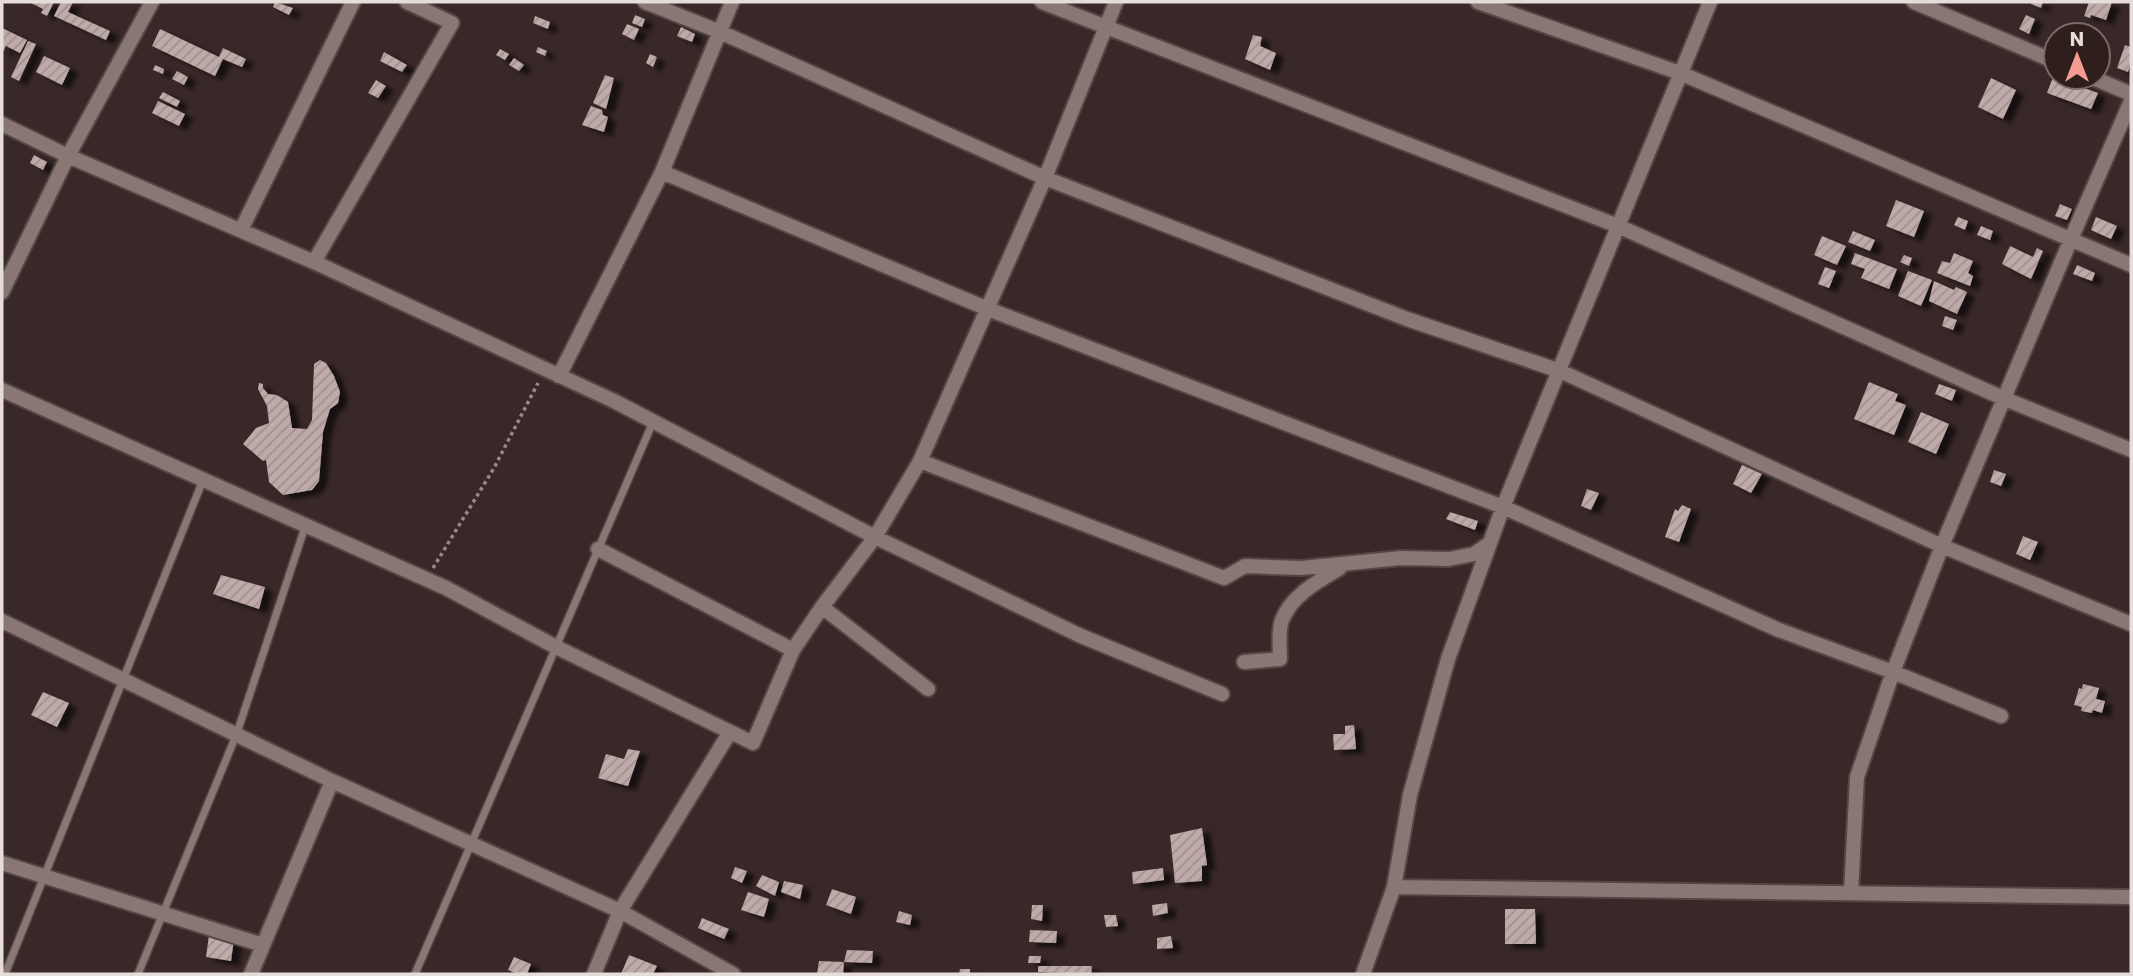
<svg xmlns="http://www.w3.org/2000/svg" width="2133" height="976" viewBox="0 0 2133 976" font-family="Poppins,sans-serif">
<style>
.building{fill:url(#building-hatch);filter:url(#shadow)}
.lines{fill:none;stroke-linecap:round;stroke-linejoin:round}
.lane-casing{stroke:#534644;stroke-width:10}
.street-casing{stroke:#534644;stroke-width:18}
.path{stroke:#968988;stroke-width:3.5;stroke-dasharray:3.5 3.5;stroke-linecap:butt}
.lane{stroke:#897774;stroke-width:7}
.street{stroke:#897774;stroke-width:14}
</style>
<defs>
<pattern id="building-hatch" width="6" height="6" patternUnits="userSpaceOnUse" patternTransform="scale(1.75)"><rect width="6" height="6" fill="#beaaa8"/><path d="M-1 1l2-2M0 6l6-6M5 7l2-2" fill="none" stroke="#a0908e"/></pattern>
<filter id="shadow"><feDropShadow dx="8" dy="4.5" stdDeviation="2" flood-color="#0009"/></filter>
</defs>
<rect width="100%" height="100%" fill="#382827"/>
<!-- building -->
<path class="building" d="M29 2H54L47 16 41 13 43 9Z
M61 2H73L68 12 110 31 106 40 54 16Z
M275 2 293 8 289 15 273 7Z
M2032 2H2043L2041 8 2031 4Z
M2089 2H2112L2106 20 2091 15 2090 18 2084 16Z
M635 15 645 19 642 27 632 23Z
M2026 15 2035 19 2029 34 2019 29Z
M535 16 550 22 548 29 533 23Z
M627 24 639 29 634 40 622 34Z
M681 27 695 34 692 42 677 36Z
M2 28 27 40 20 53 6 46 2 54Z
M160 29 219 57 223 48 246 59 242 67 223 59 215 76 152 46Z
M1253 35 1262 37 1260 46 1276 53 1270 70 1245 59Z
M28 41 36 44 19 81 11 77Z
M2125 45 2131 47V62L2128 72 2117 68Z
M538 47 547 51 545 56 536 52Z
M500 49 509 54 505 60 496 55Z
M384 52 407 65 402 72 380 61Z
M650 54 657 57 653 67 646 63Z
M44 56 70 68 62 85 36 72Z
M514 58 524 65 519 71 509 65Z
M155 65 164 69 163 74 153 70Z
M177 71 188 77 184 85 172 79Z
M605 75 614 78 606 109 593 103Z
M2053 77 2098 93 2091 109 2047 93Z
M1991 78 2016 90 2003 119 1978 107Z
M376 80 386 86 378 98 368 93Z
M163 92 180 101 177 107 159 98Z
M158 101 185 114 179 126 152 113Z
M591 106 602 110 603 115 608 117 604 132 582 125Z
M34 155 47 162 43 170 30 163Z
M1896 200 1924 211 1914 237 1886 226Z
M2060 204 2072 209 2067 220 2055 216Z
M1958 217 1968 221 1965 230 1954 225Z
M2096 217 2117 226 2111 239 2091 230Z
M1981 226 1993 231 1990 240 1977 235Z
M1853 231 1875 240 1870 251 1848 242Z
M1822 236 1846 246 1837 265 1814 255Z
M2010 246 2033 257 2037 248 2043 251 2031 279 2002 264Z
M1855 253 1897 269 1889 289 1861 278 1865 269 1851 264Z
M1954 253 1973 261 1968 273 1973 276 1970 286 1937 273 1942 261 1950 263Z
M1904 255 1912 258 1909 266 1900 262Z
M2077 265 2095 273 2092 281 2073 274Z
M1825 267 1836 271 1829 288 1818 284Z
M1908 271 1932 280 1921 306 1898 296Z
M1934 281 1954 290 1956 287 1967 292 1957 314 1929 301Z
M1945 316 1957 320 1953 330 1942 326Z
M320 360 326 363 334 376 340 392 338 403 330 409 323 432 319 481 312 490 283 495 269 482 266 460 263 461 243 444 256 428 269 423 267 406 258 389 259 383 263 384V388L268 394 277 395 288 402 292 428 307 429 312 420 314 364Z
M1869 382 1898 394 1895 401 1906 405 1894 435 1854 419Z
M1939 384 1956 390 1952 401 1935 394Z
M1921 412 1949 424 1936 454 1908 442Z
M1742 465 1762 474 1751 493 1733 484Z
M1994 470 2006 474 2001 486 1990 482Z
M1587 489 1599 493 1591 510 1581 506Z
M1682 505 1691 509 1679 542 1665 537 1675 509 1678 511Z
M1450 512 1478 521 1475 530 1446 519Z
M2023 536 2038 542 2030 560 2016 554Z
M221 575 265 587 259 609 213 594Z
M2083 684 2099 688 2096 699 2105 701 2102 713 2093 710 2092 713 2081 711 2082 707 2074 705 2079 688 2082 689Z
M43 692 69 703 57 727 31 715Z
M1354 725 1356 749 1334 750 1333 734H1345V726Z
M628 749 640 751 628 786 598 778 606 754 624 759Z
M1202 828 1207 865 1202 866V881L1175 883 1170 835Z
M735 867 747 871 742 883 731 878Z
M1163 868 1164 880 1133 884 1132 872Z
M762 875 779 882 775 896 756 886Z
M784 881 803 885 800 899 781 892Z
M832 889 856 897 851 914 826 905Z
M748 892 769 899 764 917 741 910Z
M1167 903 1168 913 1153 916 1152 905Z
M1032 905H1043L1042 921 1031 919Z
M1505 909H1535L1536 944H1505Z
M899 911 912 915 910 925 896 922Z
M1104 915H1116L1118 926 1106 927Z
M702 918 729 929 724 939 698 928Z
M1030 930 1057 931 1056 943 1029 942Z
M209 935 234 939 231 961 206 957Z
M1171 936 1173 948 1157 949V938Z
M847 950 873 951 872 963 844 962 843 974H817L819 961 844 962Z
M629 955 657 966 653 974H621Z
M1029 956H1041L1040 963H1028Z
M514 957 531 964 527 974H517L508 970Z
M1038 966H1092L1091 974 1038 972Z
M960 969H970V974H959Z"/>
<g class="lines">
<defs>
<path id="lane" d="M5 974 203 480
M138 974 237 733 306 524
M415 974 653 422"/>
<path id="street" d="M645 2 718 31 1045 178 1407 319 1560 371 1942 546 2131 624
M1042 2 1618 226 2005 399 2131 450
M1478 2 1680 73 2131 265
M1914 2 2056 62
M2091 77 2131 94
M2 124 68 156 314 262 614 401 875 537 1081 636 1222 694
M662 172 988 309 1503 507 1779 630 1893 672 2001 716
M241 230 353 2
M314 262 452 23 407 2
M2 292 68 156 152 2
M559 376 662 172 732 2
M2 390 446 588 556 647 753 743 793 650 822 607 875 537 920 461 1045 178 1116 2
M920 461 1224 578 1245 566 1301 568 1401 558 1449 559 1474 554 1490 543
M598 549 793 650
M822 607 928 689
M2 621 332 781 620 911 733 974
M1244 662 1280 659C1280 648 1278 631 1282 620 1292 595 1318 581 1340 568
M2 863 263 945
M1394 887 2131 897
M1851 893 1857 777 1893 672 1942 546 2071 239 2131 101
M251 974 332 781
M594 974 620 911 730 732
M1363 974 1394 887 1410 795 1448 659 1503 507 1710 2"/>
</defs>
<!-- lane casing -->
<use href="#lane" class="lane-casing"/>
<!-- street casing -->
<use href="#street" class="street-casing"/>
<!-- path -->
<path class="path" d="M433 568 494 468 538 383"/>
<!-- lane -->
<use href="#lane" class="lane"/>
<!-- street -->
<use href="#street" class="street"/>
</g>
<!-- border -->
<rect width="2133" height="976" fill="none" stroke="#e6dcda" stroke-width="7"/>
<!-- north arrow -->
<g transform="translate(2077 56)"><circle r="33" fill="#2e1f1d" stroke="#786b69" stroke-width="2"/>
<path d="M0-5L12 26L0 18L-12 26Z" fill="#f59c92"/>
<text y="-10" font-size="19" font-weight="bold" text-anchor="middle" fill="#e6dcda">N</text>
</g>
</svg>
